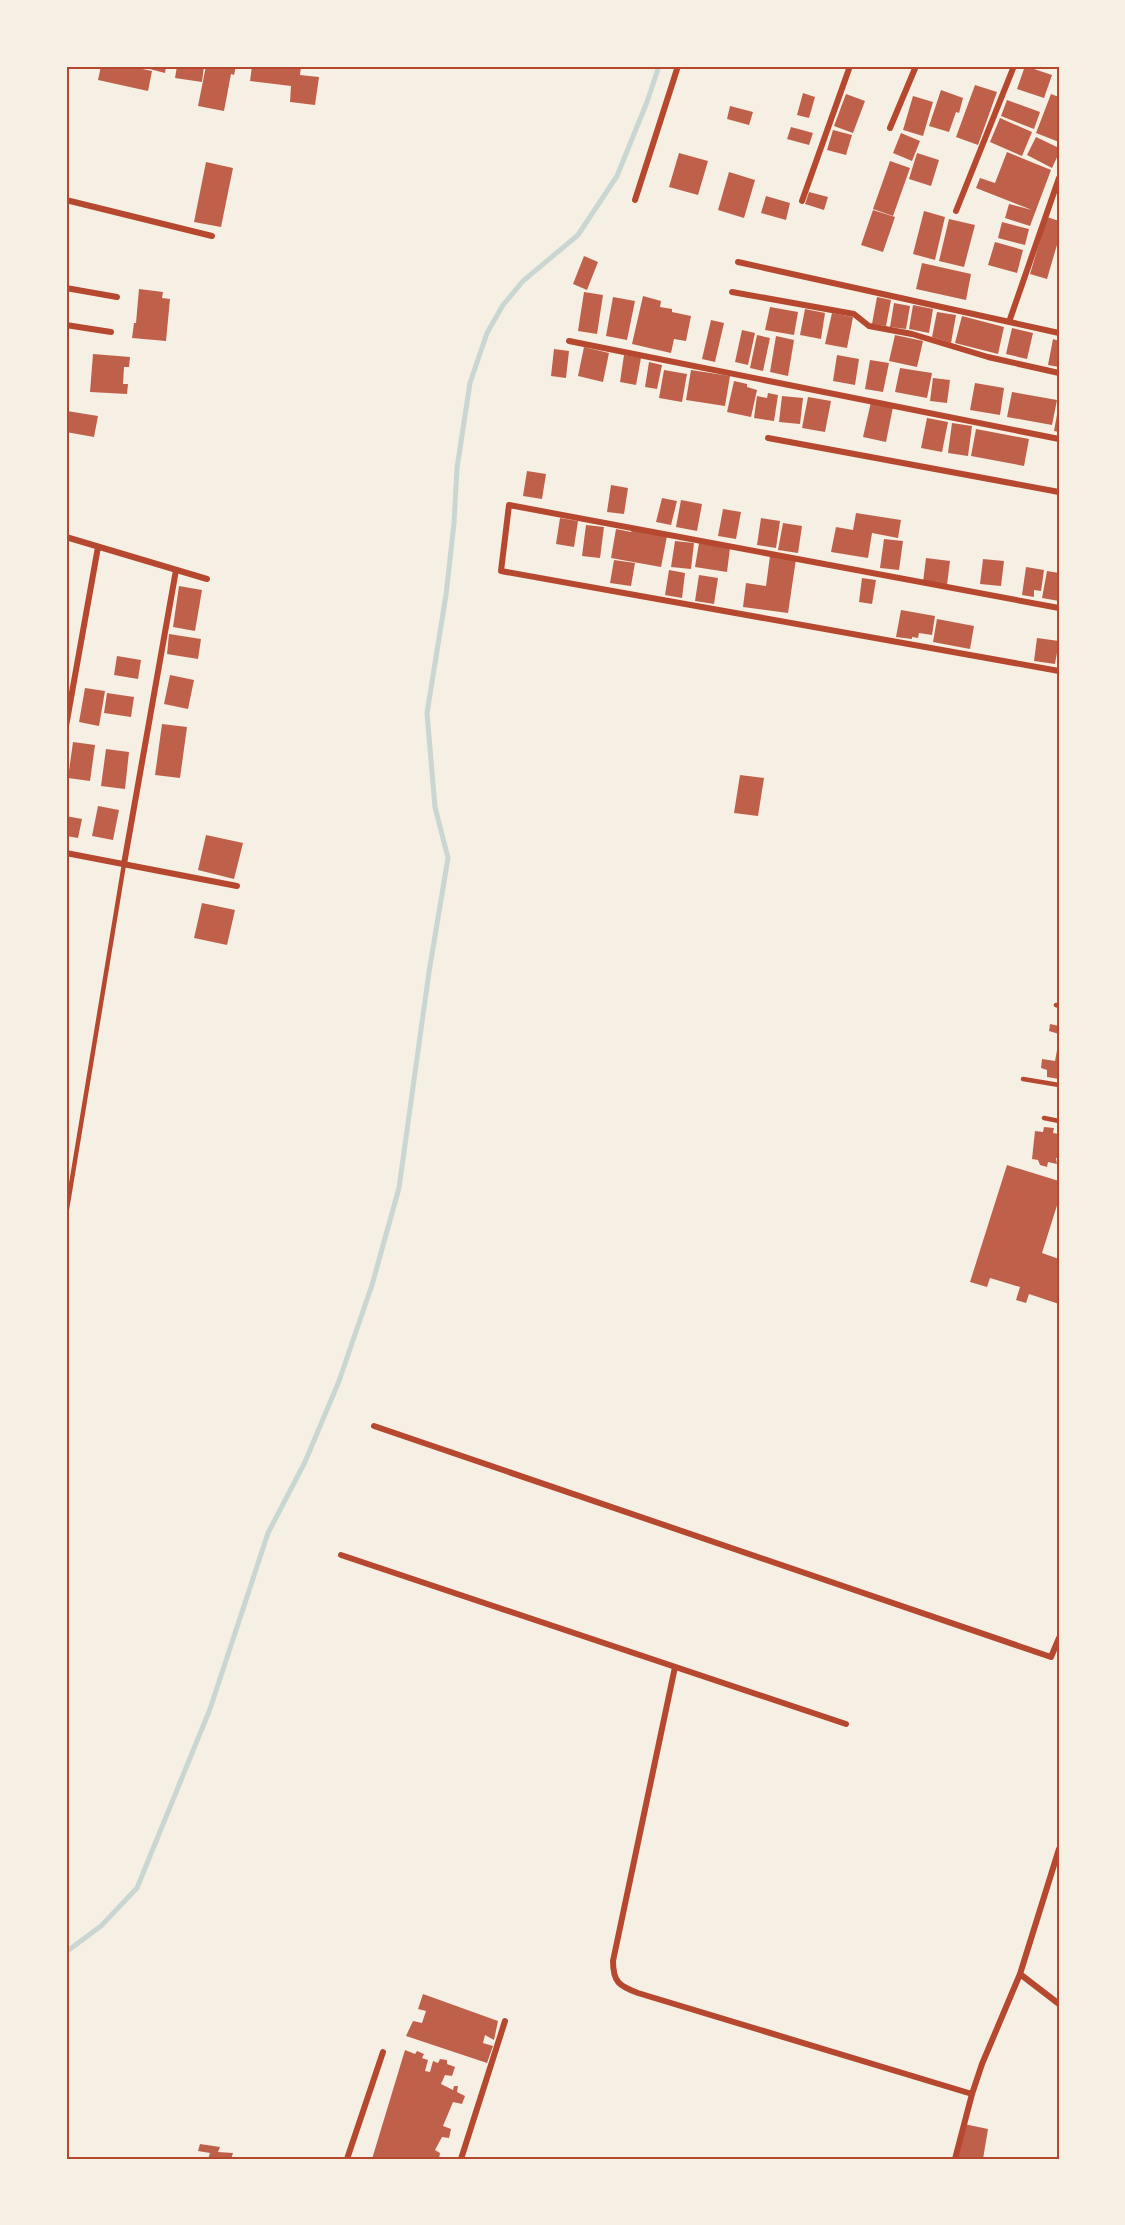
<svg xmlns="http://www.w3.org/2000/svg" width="1125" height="2225" viewBox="0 0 1125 2225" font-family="'Varela Round',sans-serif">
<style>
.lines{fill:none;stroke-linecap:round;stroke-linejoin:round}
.stream{stroke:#c9d6d2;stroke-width:5}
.building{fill:#bf614a}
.service{stroke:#b5482f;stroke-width:4.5}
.minor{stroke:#b5482f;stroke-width:6}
.neatline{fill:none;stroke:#b5482f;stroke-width:2}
</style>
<rect width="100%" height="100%" fill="#f6efe4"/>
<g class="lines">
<!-- stream -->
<path class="stream" d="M66 1952 101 1926 137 1888 210 1709 268 1533 305 1462 339 1381 372 1285 399 1188 429 972 448 858 435 807 427 713 446 595 454 523 457 468 470 383 487 333 503 305 523 281 578 235 617 176 647 102 659 66"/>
</g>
<!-- building -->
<path class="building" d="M101 66H128L152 71 148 91 98 80Z
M138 66H166L165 73Z
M177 66H204L202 82 175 78Z
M206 66H236L234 75 231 74 224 111 198 106Z
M252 66H301L300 75 319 77 315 105 290 102 291 86 250 81Z
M1025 66 1052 75 1044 98 1017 89Z
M975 85 997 92 978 145 956 137Z
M941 90 963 98 959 113 956 112 949 132 929 126Z
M803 93 815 97 809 118 797 115Z
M846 94 865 101 853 133 834 126Z
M1051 94 1059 97V142L1036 133Z
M913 96 933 102 923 136 903 130Z
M1007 100 1040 112 1034 129 1001 116Z
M730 106 753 112 749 125 727 119Z
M1000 118 1032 132 1022 156 990 142Z
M791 127 813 133 809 145 787 139Z
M833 130 852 135 846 155 827 150Z
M901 133 920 141 912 161 893 153Z
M1036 137 1059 148V153L1052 168 1027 155Z
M1007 152 1051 170 1030 226 1005 218 1009 204 1032 210 976 188 980 178 995 183Z
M679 153 708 161 698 195 669 187Z
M917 153 939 160 931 186 909 179Z
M890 161 910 168 893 216 873 209Z
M206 162 233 168 221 227 194 222Z
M729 172 755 180 744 218 718 210Z
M809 192 828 197 824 210 805 204Z
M766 196 790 203 786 220 761 213Z
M873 210 895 217 883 252 861 245Z
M924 211 945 217 935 260 913 254Z
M1047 217 1059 221V238L1047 279 1030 274Z
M949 219 975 225 964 267 939 261Z
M1002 222 1029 229 1025 245 998 238Z
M995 242 1023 250 1017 273 988 265Z
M584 256 598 262 587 290 573 284Z
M922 263 971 274 966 300 916 289Z
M139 289 163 292 162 298 170 299 166 341 132 338 134 323H136Z
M584 292 603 295 597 334 578 331Z
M643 296 661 301 660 307 672 309V312L691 316 686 341 674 339 671 353 632 344Z
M613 297 635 301 627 340 606 336Z
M877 297 891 300 886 326 872 324Z
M894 303 910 306 906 329 890 327Z
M913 305 933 309 929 333 909 329Z
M770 307 798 312 794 335 765 330Z
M805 309 825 313 821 339 800 335Z
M937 312 956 315 951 343 932 337Z
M832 313 853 317 847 348 825 344Z
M962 316 1004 327 998 354 955 343Z
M711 320 724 323 715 362 702 359Z
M1012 328 1033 333 1027 359 1006 354Z
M742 330 755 333 748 365 735 362Z
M757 335 770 338 763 371 750 368Z
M895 335 923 341 917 367 889 361Z
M776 336 794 340 788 376 770 372Z
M1053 339 1059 341V367L1048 365Z
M584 347 609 353 603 382 578 376Z
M554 349 569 351 566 378 551 376Z
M93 354 130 357 129 367H124L123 384H128L127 394 90 392Z
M624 355 641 358 636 385 620 382Z
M837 355 859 359 855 385 833 381Z
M870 360 889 363 883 392 865 389Z
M649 362 662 365 657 389 645 387Z
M900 368 932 373 927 398 895 392Z
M664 370 687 374 682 402 659 398Z
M691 370 730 376 725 406 686 400Z
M933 378 950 380 947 403 930 401Z
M734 381 747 384V387L757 390 751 417 727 412Z
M975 383 1004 388 1000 415 970 410Z
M1012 392 1057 400 1052 425 1007 417Z
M768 393 778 395 774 421 754 418 757 396 767 398Z
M782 396 803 398 800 424 779 422Z
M808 397 831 401 825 432 802 428Z
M871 402 893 407 886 442 863 437Z
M1058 409H1059V432L1054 431Z
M67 411 98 416 94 437 66 432Z
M927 418 948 422 942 452 921 448Z
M952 423 972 426 968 456 948 453Z
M976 429 1029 439 1024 466 971 456Z
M527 471 546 474 542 499 523 496Z
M611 485 628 488 624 514 607 512Z
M662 498 677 501 671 525 656 522Z
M681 500 702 504 697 531 676 527Z
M723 509 741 512 736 539 718 536Z
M856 513 901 520 898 538 872 533 868 558 831 552 836 527 853 530Z
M560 518 578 521 574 547 556 544Z
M761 518 780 521 776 548 757 545Z
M783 523 802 526 798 553 778 550Z
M586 525 604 527 600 558 582 556Z
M616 529 631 532 632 530 667 536 661 567 611 558Z
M884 539 903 541 899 570 880 568Z
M675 541 694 543 691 569 671 567Z
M699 543 730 548 727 572 695 567Z
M770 556 796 559 788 613 743 607 746 583 766 586Z
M926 558 950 561 947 585 923 582Z
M983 559 1004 561 1001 586 980 584Z
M614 560 635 563 631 586 610 583Z
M1026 567 1044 570 1041 591 1034 590V597L1022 595Z
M669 570 685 573 682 598 665 595Z
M1047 571 1059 573V601L1042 598Z
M699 575 718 578 714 604 695 601Z
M862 578 876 580 872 604 859 602Z
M179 586 202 590 195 631 173 627Z
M901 610 935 616 932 635 919 633 918 638 912 637V639L896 637Z
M937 619 974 626 970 649 933 642Z
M169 634 201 639 198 659 167 654Z
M1037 638 1059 641 1055 664 1034 661Z
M117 656 141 660 138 679 114 675Z
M170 675 194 680 188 709 164 704Z
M85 688 105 691 99 726 79 722Z
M107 693 134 697 131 717 104 713Z
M162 724 187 727 180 778 155 775Z
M73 742 95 745 90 781 68 778Z
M106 749 129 752 125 789 101 786Z
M740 775 764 778 758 816 734 813Z
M98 806 119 810 113 840 92 836Z
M66 816 82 819 78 838 66 836Z
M206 835 243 843 234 879 198 870Z
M202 903 235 910 227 945 194 938Z
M1050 1024 1059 1026V1034L1049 1031Z
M1058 1045H1059V1079L1047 1077V1070L1041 1068 1042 1059 1055 1061Z
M1044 1127 1054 1128 1053 1133 1059 1134V1158H1056L1057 1164 1048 1162 1047 1167 1040 1165 1038 1160 1032 1159 1035 1131 1043 1132Z
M1007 1165 1059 1181V1199L1042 1253 1059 1259V1304L1029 1294 1026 1303 1016 1300 1020 1287 990 1278 987 1287 970 1282Z
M423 1994 498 2021 494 2040 485 2035 483 2043 493 2046 487 2063 406 2036 413 2021 422 2023 426 2011 418 2009Z
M405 2050 415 2054 417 2051 424 2054 422 2058 428 2060 425 2071 430 2072 433 2061 438 2063 440 2059 447 2060V2064L455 2067 452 2076 445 2075 441 2084 453 2090 454 2086H458L457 2092 465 2096 462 2104 453 2102 443 2126 451 2129 449 2138 442 2137 435 2150 440 2153 439 2159H372Z
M964 2124 988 2129 983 2159H957Z
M200 2144 220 2147 218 2152 233 2153 231 2159H208L210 2153 198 2151Z"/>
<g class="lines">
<!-- service -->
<path class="service" d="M1056 1005 1059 1006
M1023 1079 1059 1085
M1044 1118 1059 1121
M66 1215 124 864"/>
<!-- minor -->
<path class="minor" d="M890 128 916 66
M66 200 212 236
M635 200 678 66
M802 201 850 66
M956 211 1014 66
M738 262 1059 333
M66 288 117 297
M732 292 854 314 869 326 912 334 988 357 1059 373
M1009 322 1059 178
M66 325 111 332
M569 341 1059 439
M768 438 1059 492
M66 537 207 579
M1059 608 509 505 501 571 1059 671
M66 726 98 547
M66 853 237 886
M124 864 176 570
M374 1426 1051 1657 1059 1638
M341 1555 846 1724
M675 1667 613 1961C613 1982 619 1986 638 1993L972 2094
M1020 1974 1059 2004
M347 2159 383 2052
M461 2159 505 2021
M955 2159 972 2094 982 2064 1020 1974 1059 1849"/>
</g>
<!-- border -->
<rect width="1125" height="2225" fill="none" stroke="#f6efe4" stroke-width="135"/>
<rect x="68" y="68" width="990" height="2090" class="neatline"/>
</svg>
